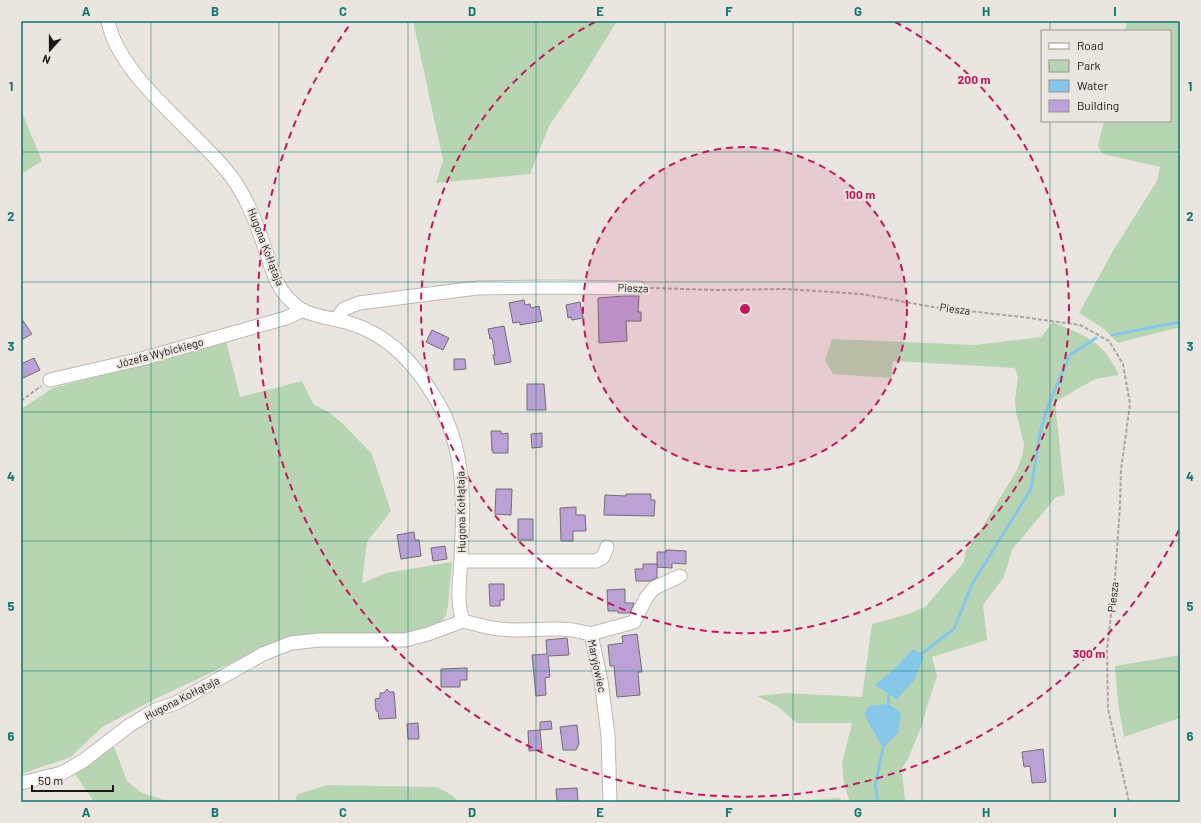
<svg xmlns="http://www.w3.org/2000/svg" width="1201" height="823" viewBox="0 0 1201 823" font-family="Barlow,sans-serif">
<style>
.green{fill:#b7d5b2}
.water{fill:#86c6e9}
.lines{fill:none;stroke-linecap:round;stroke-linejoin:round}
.stream{stroke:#86c6e9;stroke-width:3}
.building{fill:#bca1d7;stroke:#706d73}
.minor-casing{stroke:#bdb8b3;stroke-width:15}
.path{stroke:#aaa5a1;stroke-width:2;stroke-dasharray:4 2;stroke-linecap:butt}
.minor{stroke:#fff;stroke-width:13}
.grid{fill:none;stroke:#0f766e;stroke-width:1;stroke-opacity:0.55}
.ring{fill:none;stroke:#c2185b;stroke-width:2;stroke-dasharray:7 5}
.labels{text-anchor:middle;stroke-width:4;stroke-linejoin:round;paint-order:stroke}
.street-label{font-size:11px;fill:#1a1817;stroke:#ebe5e0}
.centre{fill:#c2185b;stroke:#ebe5e0;stroke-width:2}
.ring-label{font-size:12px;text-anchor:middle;font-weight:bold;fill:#c2185b;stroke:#ebe5e0;stroke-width:4;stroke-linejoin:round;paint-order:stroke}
.neatline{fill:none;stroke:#0f766e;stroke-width:1.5}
.grid-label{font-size:13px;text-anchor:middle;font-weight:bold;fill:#0f766e}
</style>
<rect width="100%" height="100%" fill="#ebe5e0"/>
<!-- green -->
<path class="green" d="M413 21H617L580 81 549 126 530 174 436 183 443 160Z
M1127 21H1180V327L1118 343 1104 329 1079 313 1114 249 1157 181 1160 167 1103 154 1098 146 1104 121H1170V31H1125Z
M21 110 42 161 21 174Z
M1053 322C1085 336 1103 340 1119 375L1095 379 1055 402 1065 495 1056 497 1012 550 1004 577 983 605 987 640 932 657 937 676 928 703 922 725 908 759 902 768 905 802H850L844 785 842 763 852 723H797L777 706 757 696 786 693 862 697 872 624 908 614 925 607 964 562 965 552 981 529 1017 470 1023 453 1024 444 1016 413 1015 400 1018 377 1015 368 893 361 891 378 833 374 825 360 832 339 975 345 1041 337Z
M226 341 240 397 302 381 314 405 329 412 343 424 372 454 391 511 367 542 362 583 386 573 452 562 448 605 446 615 442 621 435 625 419 631 401 636H297L278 641 157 698 102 727 71 757 21 774V409L53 388Z
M1180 655V718L1124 737 1118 703 1115 666Z
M112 741 127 781 142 793 171 802H94L75 774 79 772Z
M327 785 438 787 453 796 459 802H294L298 794Z
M840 798 842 802H803L808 800Z"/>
<!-- water -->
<path class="water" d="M913 649 924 657 914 680 897 699 875 685 893 670Z
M888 704 901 713 898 733 883 748 864 714 869 706Z"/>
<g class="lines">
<!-- stream -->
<path class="stream" d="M1112 335 1180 322
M921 654 954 629 972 584 1031 489 1040 433 1047 408 1070 355 1096 338
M888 704 889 694
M878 802 875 786 883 748"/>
</g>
<!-- building -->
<path class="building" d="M624 296H639L638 312H641V321H626L627 341 599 343 598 298Z
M524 300 525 305 530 304 531 308 539 306 542 321 520 325V322L513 323 509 303Z
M580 302 583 318 572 320 571 317 568 318 566 305Z
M21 318 32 334 21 340Z
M504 326 511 362 495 365 493 355H495L492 338 490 339 488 329Z
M432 330 449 338 443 350 426 342Z
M34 358 40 370 21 379V364Z
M454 359H465L466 369 454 370Z
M527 384H544L546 410H527Z
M491 431H501V434L508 433V453H493V450L492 451Z
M542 433V447L532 448 531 434Z
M496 489H512L511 515 495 514Z
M626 494H651V500H655L654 516 604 515 605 495 626 496Z
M576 507V515H585L586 531H573V541H561L560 508Z
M518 519H533V540H518Z
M414 532 415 540H419L421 556 401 559 397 535Z
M445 546 447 559 433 561 431 548Z
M666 550 686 551V564L672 563V568L657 567V578L650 581H636L635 569H643V564H657V566V552H666Z
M489 584H504V600H500V606H490Z
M625 589V603H634L630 613H618V611H608L607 590Z
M637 634 642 672H638L640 695 617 697 614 666H610L608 645 623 643 622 636Z
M567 638 569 655 548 656 550 677 545 678 546 695 536 696 532 655 547 654 546 640Z
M467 668V680H460V687H441V669Z
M387 689 390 692H394L396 718 379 719 378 711H376L375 699 380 698V693H384Z
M551 721 552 729 540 730V722Z
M418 723 419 739H408L407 724Z
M577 725 579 744 576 750H563L560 727Z
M540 730 542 750 529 751 528 731Z
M1043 749 1046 782 1032 783 1030 766 1024 767 1022 752Z
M577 788 578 801 557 802 556 789Z"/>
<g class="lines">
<defs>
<path id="minor" d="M108 21C118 75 192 128 226 170 244 191 254 217 263 243 270 262 274 283 288 298 292 302 297 307 302 310 312 316 337 319 349 323 390 335 416 365 437 401 466 450 464 503 461 558 460 579 456 602 463 621
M336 319 344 309 359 303 477 288 553 287 639 288
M50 380 141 359 286 318 303 310
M461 561H596L603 557 607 547
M463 621C475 624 488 628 500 629 529 633 561 624 590 634L592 639 601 681 608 735 610 802
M590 634 634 622 646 598 654 588 680 576
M21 783 62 773 83 761 130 725 155 710 176 703 263 654 291 643 320 640H405L428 634 463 621"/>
</defs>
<!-- minor casing -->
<use href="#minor" class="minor-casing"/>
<!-- path -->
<path class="path" d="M650 288 717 290 786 289 861 294 933 307 1022 317 1080 325 1109 341 1123 364 1130 404 1121 470 1120 506 1115 579 1107 650 1108 709 1129 802
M21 401 41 386"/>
<!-- minor -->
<use href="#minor" class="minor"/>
</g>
<!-- grid -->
<path class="grid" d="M151 21V802M279 21V802M408 21V802M536 21V802M665 21V802M793 21V802M922 21V802M1050 21V31M1050 121V802M21 152H1180M21 282H1180M21 412H1180M21 541H1180M21 671H1180"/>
<!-- distance rings -->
<circle cx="745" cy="309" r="162" fill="#c2185b" fill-opacity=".12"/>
<g class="ring">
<circle cx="745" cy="309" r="162"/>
<path d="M895 22A324 324 0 1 1 595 22"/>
<path d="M1179 530A487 487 0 1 1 351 23"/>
</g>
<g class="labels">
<!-- street labels -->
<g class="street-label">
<text transform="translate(266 247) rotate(69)" y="4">Hugona Kołłątaja</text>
<text transform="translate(633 288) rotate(2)" y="4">Piesza</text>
<text transform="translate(955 309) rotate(7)" y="4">Piesza</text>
<text transform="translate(160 353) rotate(-15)" y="4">Józefa Wybickiego</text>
<text transform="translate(461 512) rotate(-91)" y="4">Hugona Kołłątaja</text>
<text transform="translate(1113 597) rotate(-84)" y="4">Piesza</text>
<text transform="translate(597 666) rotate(78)" y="4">Maryjowiec</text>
<text transform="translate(182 698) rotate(-27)" y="4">Hugona Kołłątaja</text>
</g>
</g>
<circle cx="745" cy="309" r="6" class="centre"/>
<g class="ring-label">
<text x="974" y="84">200 m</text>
<text x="860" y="199">100 m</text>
<text x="1089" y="658">300 m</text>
</g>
<!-- border -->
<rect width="1201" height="823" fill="none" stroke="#ebe5e0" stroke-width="44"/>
<!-- legend -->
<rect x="1041" y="30" width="130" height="92" fill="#ebe5e0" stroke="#979390"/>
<rect x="1049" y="43" width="20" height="6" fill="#ffffff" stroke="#979390"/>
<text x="1077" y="50" font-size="12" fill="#1a1817">Road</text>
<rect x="1049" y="60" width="20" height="12" fill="#b7d5b2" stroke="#979390"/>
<text x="1077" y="70" font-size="12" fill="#1a1817">Park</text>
<rect x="1049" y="80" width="20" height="12" fill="#86c6e9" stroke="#979390"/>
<text x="1077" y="90" font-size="12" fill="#1a1817">Water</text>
<rect x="1049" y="100" width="20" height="12" fill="#bca1d7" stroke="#979390"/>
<text x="1077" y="110" font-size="12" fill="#1a1817">Building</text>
<!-- north arrow -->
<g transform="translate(50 50) rotate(201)" stroke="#ebe5e0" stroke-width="3" paint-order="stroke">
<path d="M0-3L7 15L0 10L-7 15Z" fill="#1a1817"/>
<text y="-6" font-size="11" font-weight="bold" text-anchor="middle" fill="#1a1817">N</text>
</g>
<!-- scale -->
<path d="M32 785v6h81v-6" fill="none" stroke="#1a1817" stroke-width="2"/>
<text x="38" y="785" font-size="12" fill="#1a1817" stroke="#ebe5e0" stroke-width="3" paint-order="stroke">50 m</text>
<rect x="22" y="22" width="1157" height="779" class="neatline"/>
<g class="grid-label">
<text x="86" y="16">A</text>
<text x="215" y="16">B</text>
<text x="343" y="16">C</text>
<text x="472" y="16">D</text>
<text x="600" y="16">E</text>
<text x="729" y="16">F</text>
<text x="858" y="16">G</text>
<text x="986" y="16">H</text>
<text x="1115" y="16">I</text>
<text x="11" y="91">1</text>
<text x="1190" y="91">1</text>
<text x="11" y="221">2</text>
<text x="1190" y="221">2</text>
<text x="11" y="351">3</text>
<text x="1190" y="351">3</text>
<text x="11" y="481">4</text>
<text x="1190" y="481">4</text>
<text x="11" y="611">5</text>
<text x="1190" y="611">5</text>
<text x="11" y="741">6</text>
<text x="1190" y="741">6</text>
<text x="86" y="817">A</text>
<text x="215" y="817">B</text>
<text x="343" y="817">C</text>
<text x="472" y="817">D</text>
<text x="600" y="817">E</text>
<text x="729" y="817">F</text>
<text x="858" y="817">G</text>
<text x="986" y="817">H</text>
<text x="1115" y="817">I</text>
</g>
</svg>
